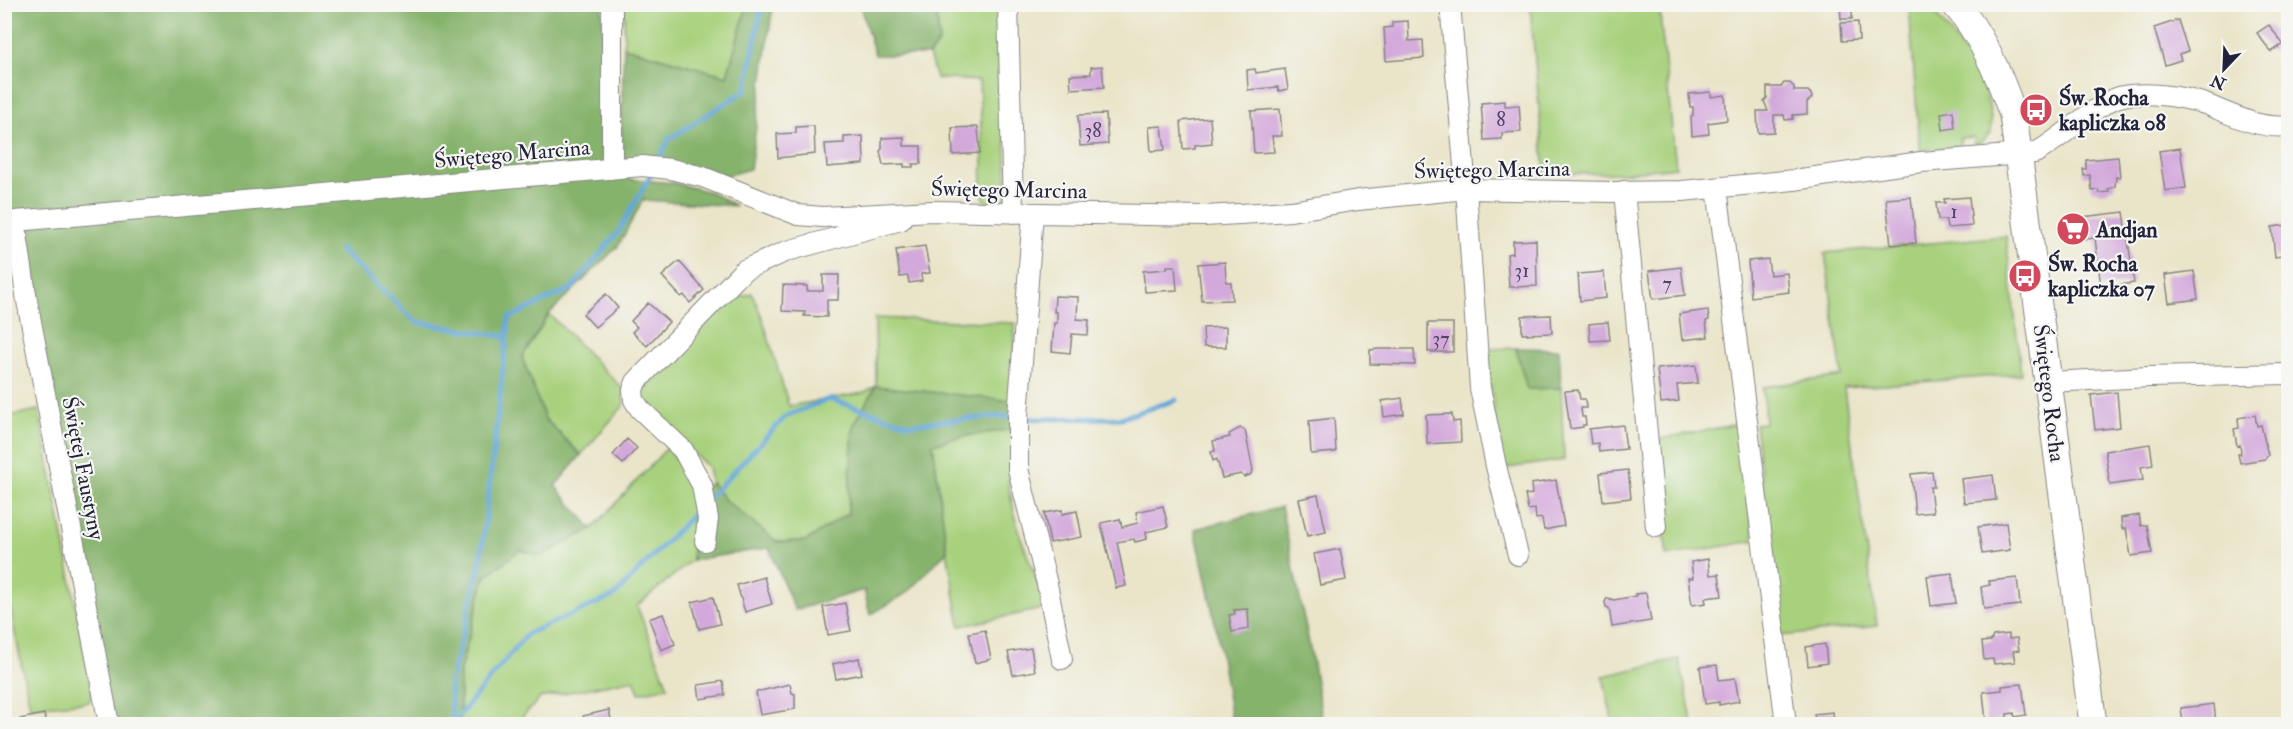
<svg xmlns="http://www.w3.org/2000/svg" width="2293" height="729" viewBox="0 0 2293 729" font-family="'IM FELL Double Pica',serif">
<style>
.green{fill:#a8d17d;stroke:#657a5c;stroke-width:1.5}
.forest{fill:#86b36c;stroke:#546a54;stroke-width:1.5}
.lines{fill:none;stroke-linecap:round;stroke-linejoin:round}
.stream{stroke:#63a7d8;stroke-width:5}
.building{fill:#d3a9db}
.street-casing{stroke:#868482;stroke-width:22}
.secondary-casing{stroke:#868482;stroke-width:29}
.street{stroke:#fff;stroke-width:20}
.secondary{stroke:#fff;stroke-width:27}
.labels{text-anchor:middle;stroke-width:4.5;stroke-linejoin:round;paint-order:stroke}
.number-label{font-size:20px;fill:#4e4463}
.poi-label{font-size:22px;font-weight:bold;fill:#22223b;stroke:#f6f6f2;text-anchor:start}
.street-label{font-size:22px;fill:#22223b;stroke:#f6f6f2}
</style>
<rect width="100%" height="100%" fill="#f6f6f2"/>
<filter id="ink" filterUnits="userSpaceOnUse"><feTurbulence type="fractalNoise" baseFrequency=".0167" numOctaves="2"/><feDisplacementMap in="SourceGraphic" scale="12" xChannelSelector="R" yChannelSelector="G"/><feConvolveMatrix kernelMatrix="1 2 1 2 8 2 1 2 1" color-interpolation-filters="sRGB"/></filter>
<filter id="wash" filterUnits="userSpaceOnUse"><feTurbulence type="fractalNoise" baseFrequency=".008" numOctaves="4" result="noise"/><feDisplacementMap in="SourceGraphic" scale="24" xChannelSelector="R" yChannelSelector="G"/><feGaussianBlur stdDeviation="1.35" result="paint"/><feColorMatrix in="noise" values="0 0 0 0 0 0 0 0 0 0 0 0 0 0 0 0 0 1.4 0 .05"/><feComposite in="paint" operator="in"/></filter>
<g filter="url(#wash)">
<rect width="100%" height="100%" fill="#eae5c9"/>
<!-- green -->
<path class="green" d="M624 5H747L727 76 624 47Z
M936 5H999L1008 203 985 202 981 187 983 166 979 81 936 78 929 55 939 42Z
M1530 5H1659L1676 167 1621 173 1545 174Z
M1866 5H1928C1957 40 1994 83 1991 132L1980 143 1975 144 1974 137 1960 138V147L1920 150 1909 7 1866 6Z
M2006 236 2021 374 1844 388 1877 626 1781 636 1755 424 1765 423 1763 387 1842 376 1825 253Z
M752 293 762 317 789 406 863 393 876 386 875 318 1015 323 1014 401 853 426 848 513 806 541 777 542 726 501 711 483 708 467 644 405 641 392 723 304Z
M549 314 623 389 624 405 581 455 545 419 522 357Z
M1516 348 1527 389 1561 388 1564 460 1501 469 1493 400 1484 349Z
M39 410 92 691 89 702 30 707 5 583 4 417Z
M1739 424 1754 541 1667 556 1654 440Z
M1013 429V462L1008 483 1018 530 1047 608 960 626 947 551 933 444 959 437Z
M667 448 688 473 693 495 692 560 637 606 668 687 639 693 634 679 540 698 516 724H460V670L485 577 520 549 592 529Z
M1679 659 1693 724H1613L1603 676Z"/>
<!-- forest -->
<path class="forest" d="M4 5H602L603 177 674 183 710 192 736 206 643 200 618 246 549 314 522 357 545 419 581 455 555 486 592 529 541 556 520 550 485 577 460 670V724H110L5 203Z
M747 5H773L750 169 724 176 624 159 621 125 624 47 727 76Z
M860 5H936L939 42 929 55H875Z
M1516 348 1559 349 1561 388 1527 389Z
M876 386 1014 401 1013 429 959 437 933 444 947 551 907 593 870 615 864 590 795 610 769 548 692 560 693 495 711 483 726 501 777 542 806 541 848 513 853 426Z
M1281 507 1312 658 1323 724H1232L1217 632 1195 529Z"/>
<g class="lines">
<!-- stream -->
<path class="stream" d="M657 163 669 139 746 90 762 4
M339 249 416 322 507 337
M710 497 786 416 829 399 909 424 1002 416 1036 419 1121 418 1176 400
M452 724 527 634 614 596 701 506
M452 724 450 684 480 565 509 318 572 288 619 231 651 174"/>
</g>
<g id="blocks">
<!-- building -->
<path class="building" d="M1840 4H1860V8L1852 9V19H1841Z
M2178 20 2188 51 2179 54 2181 60 2165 65 2154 28Z
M1408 21 1409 41 1423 40 1424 58 1386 61 1384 28 1392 27V22Z
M1858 22 1859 40 1842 41 1841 23Z
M2269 25 2283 44 2271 52 2257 33Z
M1102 66 1104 87 1071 89 1070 75 1091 74V67Z
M1255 69 1256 73 1285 69 1288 89 1279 91 1278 87 1248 90 1247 70Z
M1784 83H1790L1794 87V91H1808L1811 94 1812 98 1807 102V114L1793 115V119L1785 120 1784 115H1774V132L1758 133 1757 111H1768L1764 101 1767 98V87H1781Z
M1711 92V97L1725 95 1727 120 1708 123 1709 134 1692 136 1691 116 1693 115V107H1690L1689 94Z
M1505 101V106L1519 105 1521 132 1502 133V139L1484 140 1481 103Z
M1280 109 1282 136H1272L1274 152 1254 153 1251 111Z
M1953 111 1955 128 1943 130 1941 113Z
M1106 114 1108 144 1080 146 1078 115Z
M1210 118 1212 143 1195 145V148L1183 149 1181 121Z
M814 126 815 154 778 158 777 134 796 133V127Z
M1162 126 1165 150 1151 151 1149 127Z
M978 127 980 153 953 155 952 128Z
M863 136 864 164 827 167 825 144 844 143V137Z
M904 137V146H921V164H913V167H904V164L883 165 880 151 882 149V138Z
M2180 148 2186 188 2165 191 2159 151Z
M2118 157 2120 177H2116L2115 187 2108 189 2109 192 2099 193 2098 190 2092 191 2090 175 2084 176 2083 169H2086V160Z
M1911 197 1916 243 1891 245 1886 199Z
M1969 197 1972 226 1947 228 1946 220H1938L1936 203H1945L1944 199Z
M2124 212 2134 283 2101 287 2095 238 2068 241 2065 219Z
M2288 225V255L2275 257 2272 227Z
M1536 240 1537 286 1509 287 1507 254 1513 253V241Z
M925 246 930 273 921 274 922 281 909 283 908 276 900 277 896 250Z
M1768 259 1770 275 1787 273 1789 292 1751 297 1748 261Z
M679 261 704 290 690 303 684 295 681 297 662 276Z
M1225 262 1226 282H1231L1232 300 1202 301 1198 264Z
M1167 266H1175L1177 290 1145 292 1143 271 1167 269Z
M1681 267 1685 295 1653 299 1649 271Z
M2194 271 2198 299 2169 303 2165 275Z
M1604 272 1606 298 1580 301 1578 274Z
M823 275H839L838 300H827V317L804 316 805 312 782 311 783 285 807 286V291H823Z
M606 294 618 308 595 327 583 314Z
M1055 296 1078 297 1077 319 1089 320 1088 335 1072 334 1070 353 1052 351 1054 323H1057V312H1054Z
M648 303 669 322 647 346 632 332 637 327 631 321Z
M1708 310 1709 320 1706 321 1708 337 1682 340 1679 314Z
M1551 315 1552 333 1522 334V316Z
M1608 322 1610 340 1590 341 1589 324Z
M1428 323H1453V352H1428Z
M1226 327V347H1204L1203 328Z
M1379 349H1414L1415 365 1370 364V350Z
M1696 365 1698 383 1677 385 1679 401 1661 403 1657 369Z
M1578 390 1580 399H1585L1586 408H1581L1582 417H1585L1586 425H1583V427L1570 429 1565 391Z
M2117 392 2120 427 2095 430 2091 395Z
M1402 398 1404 414 1384 417 1382 401Z
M1452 414 1453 422 1460 421 1461 442 1427 444 1426 415Z
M2255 415 2257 426 2261 425 2268 455 2265 459 2240 463 2238 454H2241L2240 445 2237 446 2234 429 2239 428 2238 418Z
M1334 418 1336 452 1311 454 1309 421Z
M1623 425 1626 449 1599 452 1598 443 1591 444 1589 429Z
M1240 428 1245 430 1253 471 1250 475 1244 477 1241 474 1222 478 1217 459 1213 461 1211 452 1215 451 1213 441 1230 437 1229 434Z
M627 439 637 448 623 464 613 455Z
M2150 444 2153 465 2141 467 2143 480 2110 485 2105 451Z
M1628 470 1631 498 1603 501 1600 473Z
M1932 472 1934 487H1930L1933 512 1915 514 1911 474Z
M1993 475 1996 500 1964 503 1961 479Z
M1556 480 1564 526 1544 530 1542 518 1536 519 1535 509 1528 510 1525 495 1532 494 1531 484Z
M1318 495 1326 532 1307 536 1299 499Z
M1163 506 1168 527 1146 532 1147 539 1135 542 1134 539 1117 542 1126 586 1116 588 1101 523 1120 519 1122 527 1138 523 1136 512Z
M1062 510V514L1077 511 1082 537 1050 543 1044 513Z
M2139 515 2141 526 2147 525 2152 553 2131 556 2126 528 2122 529 2121 518Z
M2006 523 2010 550 1982 554 1978 527Z
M1340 549 1346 580 1320 585 1314 554Z
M1708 559 1710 575 1719 574 1722 596 1705 598 1706 603 1692 605 1688 578H1693L1691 562Z
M1952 573 1956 603 1931 606 1927 576Z
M764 577 772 604 745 612 737 585Z
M2017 578 2020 605 1984 609 1981 587 1990 585 1989 581Z
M1646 593 1651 621 1612 627 1609 608 1606 607 1605 602 1607 598 1614 600 1636 596 1635 594Z
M713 597 720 624 699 629 692 602Z
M845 603 851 631 828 635 823 607Z
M1248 609 1249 629 1232 632 1229 615 1235 614 1234 610Z
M663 614 675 644 661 650 649 619Z
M985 630 991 659 975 663 969 633Z
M2009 634V639L2017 638 2019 650 2013 651 2015 662 1994 664 1993 659 1984 660 1982 642 1991 641 1993 636Z
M1825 644 1827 663 1808 666 1806 647Z
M1031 648 1035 671 1013 675 1008 652Z
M859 658 862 674 836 679 833 664Z
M1717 665 1719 680 1735 678 1739 701 1719 705V702L1705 704 1700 667Z
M723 681 725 695 700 699 698 685Z
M790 684 792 693 795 694V709L760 715 756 692Z
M2022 684 2026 715 2015 717 2014 713 2007 714V719L1986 722 1983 692 2002 690V686Z
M2214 704 2216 723 2183 724 2181 708Z
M609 710 612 724H585L583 716Z
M1833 712 1834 724H1816L1814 714Z
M44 714 46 724H21L20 719Z
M706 718 707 724H682L681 722Z
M752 719 753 724H736V722Z"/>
</g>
</g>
<g filter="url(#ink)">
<use href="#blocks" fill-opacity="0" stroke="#868482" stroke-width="1.5"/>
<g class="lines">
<defs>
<path id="street" d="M612 4V169
M1008 4 1013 213
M1450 4 1466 189 1480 388 1496 466 1518 555
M1717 188 1786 724
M1624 191 1656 527
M1033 213 1018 416V469L1047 584 1062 659
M15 221 27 301 109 724
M4 222 642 166 671 169 703 177 798 215 823 217 932 211 1204 216 1291 211 1358 200 1466 189 1612 192 1682 191 1794 180 1921 162 2035 153C2060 140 2096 104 2119 97 2143 91 2182 96 2205 104 2233 115 2258 129 2288 126
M2049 382 2149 377 2288 374
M705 541 708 519 702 485 683 450 640 409 634 400 633 390 636 382 744 270 787 251 901 220"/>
<path id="secondary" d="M1955 4C1983 36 2000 76 2013 115L2093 724"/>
</defs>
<!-- street casing -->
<use href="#street" class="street-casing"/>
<!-- secondary casing -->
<use href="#secondary" class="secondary-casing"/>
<!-- street -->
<use href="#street" class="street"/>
<!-- secondary -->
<use href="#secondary" class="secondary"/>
</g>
</g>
<!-- icons -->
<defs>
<symbol id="bus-disc" viewBox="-11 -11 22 22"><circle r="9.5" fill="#d1495b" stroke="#f6f6f2"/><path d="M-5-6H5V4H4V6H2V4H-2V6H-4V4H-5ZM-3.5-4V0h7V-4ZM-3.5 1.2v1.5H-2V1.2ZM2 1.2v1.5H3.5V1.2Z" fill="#fff"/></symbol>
<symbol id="supermarket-disc" viewBox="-11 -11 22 22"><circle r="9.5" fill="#d1495b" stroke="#f6f6f2"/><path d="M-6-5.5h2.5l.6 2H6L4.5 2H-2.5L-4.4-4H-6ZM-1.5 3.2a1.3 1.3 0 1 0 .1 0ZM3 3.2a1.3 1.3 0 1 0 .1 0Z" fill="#fff"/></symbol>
</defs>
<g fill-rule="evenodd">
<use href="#bus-disc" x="2017" y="91" width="38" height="38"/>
<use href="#supermarket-disc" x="2054" y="210" width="38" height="38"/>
<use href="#bus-disc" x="2006" y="257" width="38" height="38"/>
</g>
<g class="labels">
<!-- number labels -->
<g class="number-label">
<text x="1501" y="126">8</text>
<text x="1093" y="137">38</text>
<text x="1954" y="218">1</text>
<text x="1522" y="277">31</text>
<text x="1667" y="290">7</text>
<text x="1441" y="345">37</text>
</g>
<!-- poi labels -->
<g class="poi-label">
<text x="2059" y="105">Św. Rocha<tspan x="2059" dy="25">kapliczka 08</tspan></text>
<text x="2096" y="237">Andjan</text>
<text x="2048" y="271">Św. Rocha<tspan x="2048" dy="25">kapliczka 07</tspan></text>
</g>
<!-- street labels -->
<g class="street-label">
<text transform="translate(512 153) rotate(-5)" y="8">Świętego Marcina</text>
<text transform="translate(1492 169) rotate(-1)" y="8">Świętego Marcina</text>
<text transform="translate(1009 189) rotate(1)" y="8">Świętego Marcina</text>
<text transform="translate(2050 393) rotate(83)" y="8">Świętego Rocha</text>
<text transform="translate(84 468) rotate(79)" y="8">Świętej Faustyny</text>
</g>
</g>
<!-- margin -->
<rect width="2293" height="729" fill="none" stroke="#f6f6f2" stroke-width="24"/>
<!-- north arrow -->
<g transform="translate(2224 69) rotate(203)" stroke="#f6f6f2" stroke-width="4.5" paint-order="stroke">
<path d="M0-4.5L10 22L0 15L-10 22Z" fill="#22223b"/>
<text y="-9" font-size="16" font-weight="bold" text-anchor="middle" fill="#22223b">N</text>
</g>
</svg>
